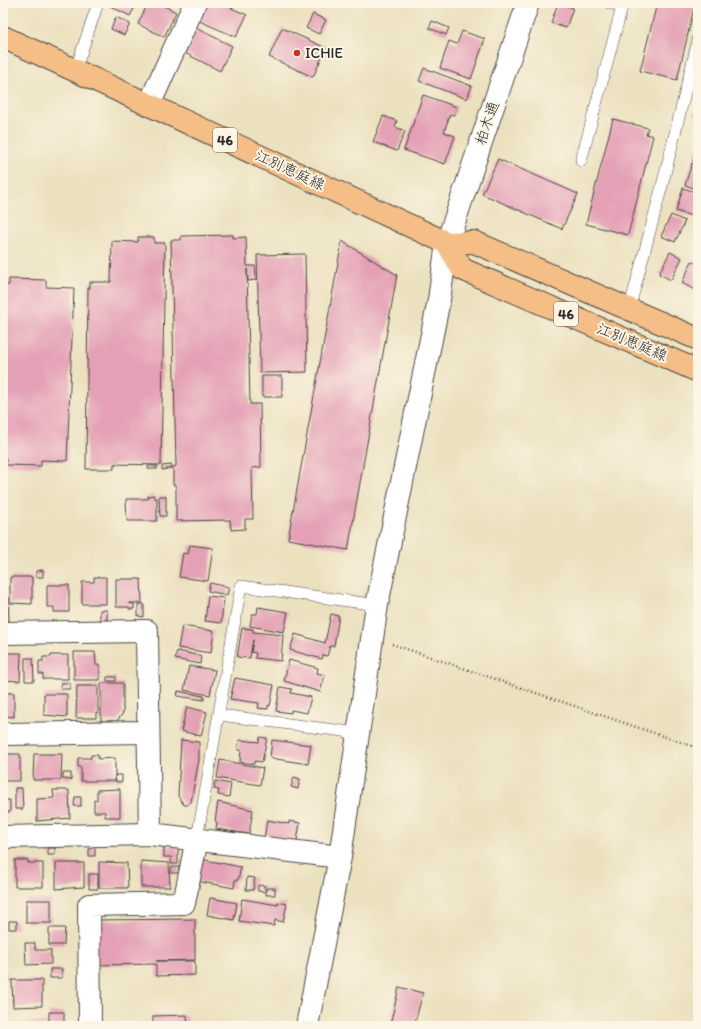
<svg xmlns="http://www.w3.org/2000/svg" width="701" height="1029" viewBox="0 0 701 1029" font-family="Itim,'Klee One',sans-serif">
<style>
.building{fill:#e4a0b5}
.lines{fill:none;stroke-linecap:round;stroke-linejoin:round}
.service-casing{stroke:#484641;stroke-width:12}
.minor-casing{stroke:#484641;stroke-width:24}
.tertiary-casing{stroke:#484641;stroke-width:24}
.primary-casing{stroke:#484641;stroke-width:24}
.path{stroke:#484641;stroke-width:2.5;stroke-dasharray:1 3;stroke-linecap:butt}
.service{stroke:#fff;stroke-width:11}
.minor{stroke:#fff;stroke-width:22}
.tertiary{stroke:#fff;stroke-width:22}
.primary{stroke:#f5be86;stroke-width:22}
.poi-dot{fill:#c8321e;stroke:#fcf5e5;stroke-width:1.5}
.labels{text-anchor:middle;stroke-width:4;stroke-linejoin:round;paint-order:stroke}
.shield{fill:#fcf5e5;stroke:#6a6863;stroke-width:1}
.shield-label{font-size:14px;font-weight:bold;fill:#2b2b2b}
.poi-label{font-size:15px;fill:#2b2b2b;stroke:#fcf5e5;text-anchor:start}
.street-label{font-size:15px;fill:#2b2b2b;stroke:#fcf5e5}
</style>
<rect width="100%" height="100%" fill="#fcf5e5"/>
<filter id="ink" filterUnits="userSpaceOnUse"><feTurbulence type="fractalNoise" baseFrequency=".025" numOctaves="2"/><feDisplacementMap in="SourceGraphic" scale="8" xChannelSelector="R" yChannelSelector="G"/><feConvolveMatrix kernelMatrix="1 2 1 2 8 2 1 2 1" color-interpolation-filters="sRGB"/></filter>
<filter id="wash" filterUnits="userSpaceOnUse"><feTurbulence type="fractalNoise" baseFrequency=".012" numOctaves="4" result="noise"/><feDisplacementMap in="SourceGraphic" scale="16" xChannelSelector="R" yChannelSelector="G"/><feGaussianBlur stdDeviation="0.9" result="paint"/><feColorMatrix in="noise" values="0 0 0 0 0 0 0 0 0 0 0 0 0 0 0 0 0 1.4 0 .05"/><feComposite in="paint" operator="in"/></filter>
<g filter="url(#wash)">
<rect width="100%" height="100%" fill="#ebe1bf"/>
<g id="blocks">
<!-- building -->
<path class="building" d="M109 3H137L130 16 108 5Z
M148 3H158L176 12 164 37 138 24Z
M205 3H220L247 15 236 37 197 20Z
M558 3 573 8 566 28 551 23Z
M657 3 695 4 677 80 640 71Z
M313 14 326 20 319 34 306 28Z
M116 17 130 24 124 35 111 29Z
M432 21 449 28 446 35 429 28Z
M194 27 232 46 220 71 181 51Z
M282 28 326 48 313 77 269 57Z
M462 31 485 39 471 79 440 68 449 41 457 44Z
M424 68 472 86 467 99 419 81Z
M423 95 457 107 454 115 450 114 444 132 455 136 445 164 404 150Z
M698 108V118L694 116Z
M383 116 397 121 395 127 405 131 397 151 373 142Z
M613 119 648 128 646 134 653 136 628 235 586 224Z
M698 147V162L693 161Z
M498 159 578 194 562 229 482 194Z
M692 163 698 165V190L685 185Z
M683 188 698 193V208L695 217 676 211Z
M671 215 685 221 675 242 661 236Z
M233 235V238L246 237 247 266H255L256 280 248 281 247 269 250 404H260L261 467 252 468 253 519H245V529L231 530 230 520 176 521V485H173V467L176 466 171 240H181V236Z
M138 237H154V243H165L161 465 114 464V469H86L88 288H90V282H111L112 241 138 242Z
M342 241 397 275 348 550 288 539Z
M670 252 682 258 671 280 659 274Z
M305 254 307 372 260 373 257 255Z
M692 261 698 264V284L695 290 682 283Z
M9 279 46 280V287L74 288 67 461 41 460V466L6 465V459H3V285H9Z
M262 376H282V397H262Z
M172 465V468L162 470V466Z
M148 466H157V469H148Z
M154 495V498H157V521H127L126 499H148V496Z
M159 496H166V516H160Z
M190 545 213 548 208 581 179 577 183 553 188 554Z
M43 570V577H36V571Z
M10 577H32V604L10 603Z
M94 577H106V604H82V582H94Z
M116 579H141L142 603H129L134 604V609H129V607H116Z
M210 583 229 587 227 595 208 591Z
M47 585H69V612H54V607H47Z
M208 596 224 598 221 623 205 621Z
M3 599H8L9 621H3Z
M138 604H144V617L138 616Z
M258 607 288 612 284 632 250 626 252 614H257Z
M100 610H107V620H100Z
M331 614 339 616 334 646H330L327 656 323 655 322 659 290 650 295 634 325 643Z
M182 626 214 631 211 653 178 648Z
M242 628 253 629V632L283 635 281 661 255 658 256 653 251 652 253 640 250 658 237 657Z
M177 651 201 656 200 664 175 659Z
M74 652H95L96 665H100V680H74Z
M6 653H21L20 681 3 680V660H6Z
M51 655H68V679H43V674H39V661H43V657H51Z
M25 658H33L34 681H25Z
M289 660 318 668 317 673 325 675 320 692 284 681Z
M189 666 215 670 210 695 184 690Z
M107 677H116V681H107Z
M235 678 274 685 270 706 268 705V709L258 708 259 703 230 699Z
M61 683H70V689H61Z
M101 683H123V713L117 721H101Z
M77 686H98V713L96 712V718H76Z
M280 687 292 689 291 693 311 697 307 713 291 710V713L276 711Z
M178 691 204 696V700L177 696Z
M3 693H14V717L3 716Z
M44 694H67V717L44 715Z
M187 707 207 712 201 736 181 731Z
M260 737 267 738 262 762 255 761 254 764 240 762 241 750H238L239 740 259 742Z
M181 740 199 742V760L194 785 191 802 187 805H184L178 796Z
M272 740 311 745 308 764 270 758Z
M3 754H20V781H3Z
M34 754H62L61 780H33Z
M91 755H98V759L115 758V781H81V767H78V758H91Z
M220 760 263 768 260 785 217 778Z
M63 773H71V780L63 779Z
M115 775H122V782H116Z
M294 777 300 779 298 789 291 787Z
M215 781 231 784 229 797 218 795 219 790 214 789Z
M15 788H22L23 809H15Z
M120 789V817H105V812H94V800H97V790Z
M53 790H69L70 818 37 821V799L54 798Z
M75 797H81V806H74Z
M3 800H10V812H6V820H3Z
M218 802 253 810 249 834 216 829 217 822 215 821Z
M267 820 289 824V821L300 823 296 846 264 840Z
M164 846H178V864H171V857H164Z
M48 848H55V855H48Z
M95 848V856H89V849Z
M200 859 241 867 238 880H235L234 888 196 881Z
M15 860H28V863H43V887H15Z
M141 861 169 863 170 887H141Z
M99 862 127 863 128 888H99Z
M56 863H84V887L56 889Z
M171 867H179V873H171Z
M89 874H98V889H89Z
M247 877 255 878 253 890H246Z
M258 885 265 886V892L258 891Z
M267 888H275V895H266Z
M210 898 237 903 234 920 207 915Z
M242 899 278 905V902L287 904 283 922 275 920 274 926 239 921Z
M26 900H51V923H26Z
M195 919V960L156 961H195V975L156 976V964L96 965V920Z
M9 921H17V929H9Z
M49 928H65L64 945H49Z
M25 943H35V950H51V964L26 965Z
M50 969H62V978H50Z
M3 971H6L7 979H3Z
M12 980H42V1006L13 1007Z
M399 987 423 993 414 1026 390 1025Z
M49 1012H64V1026H49Z
M187 1015 188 1026H153V1016Z
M22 1022H47V1026H22Z"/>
</g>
</g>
<g filter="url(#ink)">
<use href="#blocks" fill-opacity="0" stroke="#484641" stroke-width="1"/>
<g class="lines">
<defs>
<path id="service" d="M75 71 98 3
M581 161 622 7 609 3
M629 310 663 182 698 40
M220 715 358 733
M197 839 241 586 377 605"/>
<path id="minor" d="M149 105 195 3
M3 633 147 631 150 834
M3 734 147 732
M3 837 150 834 340 857
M90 1026 89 905 184 903 197 839"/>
<path id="tertiary" d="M307 1026 340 857 377 605 439 300 447 243 528 3"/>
<path id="primary" d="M3 37 447 243 474 242 698 339
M447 243 462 269 698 371"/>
</defs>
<!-- service casing -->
<use href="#service" class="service-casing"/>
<!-- minor casing -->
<use href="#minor" class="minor-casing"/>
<!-- tertiary casing -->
<use href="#tertiary" class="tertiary-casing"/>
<!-- primary casing -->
<use href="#primary" class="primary-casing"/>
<!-- path -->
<path class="path" d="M392 644 698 748"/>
<!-- service -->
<use href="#service" class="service"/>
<!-- minor -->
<use href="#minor" class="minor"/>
<!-- tertiary -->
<use href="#tertiary" class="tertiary"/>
<!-- primary -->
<use href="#primary" class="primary"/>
</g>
</g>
<!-- markers -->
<circle class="poi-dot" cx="297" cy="53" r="4"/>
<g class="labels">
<!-- shield labels -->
<g class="shield">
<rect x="213" y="128" width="24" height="24" rx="3"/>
<rect x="554" y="302" width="24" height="24" rx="3"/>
</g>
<g class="shield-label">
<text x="225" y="145">46</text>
<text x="566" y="319">46</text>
</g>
<!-- poi labels -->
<g class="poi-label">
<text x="305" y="58">ICHIE</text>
</g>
<!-- street labels -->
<g class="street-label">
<text transform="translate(487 123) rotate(-71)" y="5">柏木通</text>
<text transform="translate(290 170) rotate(25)" y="5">江別恵庭線</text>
<text transform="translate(632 342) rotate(23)" y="5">江別恵庭線</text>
</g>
</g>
<!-- margin -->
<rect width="701" height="1029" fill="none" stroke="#fcf5e5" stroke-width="16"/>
</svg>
